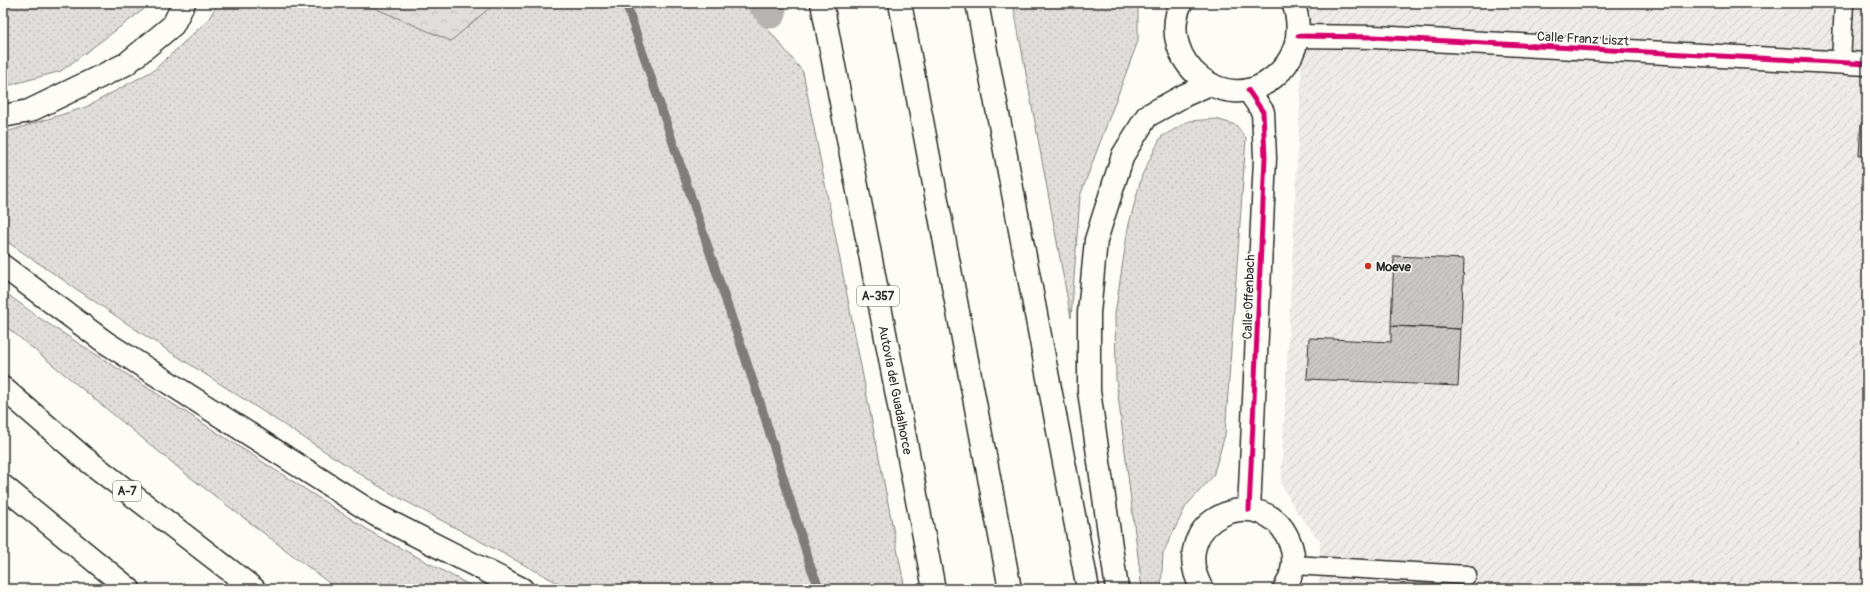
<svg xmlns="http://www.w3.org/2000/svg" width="1870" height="592" viewBox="0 0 1870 592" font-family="Pangolin,sans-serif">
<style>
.industrial{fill:url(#industrial-furrows)}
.green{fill:url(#green-dots);stroke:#858482}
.forest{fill:url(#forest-crowns);stroke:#858482}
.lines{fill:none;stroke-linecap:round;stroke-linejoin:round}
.stream{stroke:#7e7d7b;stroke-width:9}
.canal{stroke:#b5b4b1;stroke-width:31}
.building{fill:url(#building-hatch);stroke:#2b2b2b}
.service-casing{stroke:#2b2b2b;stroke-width:21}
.minor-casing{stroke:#2b2b2b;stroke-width:25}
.primary-casing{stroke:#2b2b2b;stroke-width:25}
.motorway-casing{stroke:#2b2b2b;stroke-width:25}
.service{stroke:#fdfcf7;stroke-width:18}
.minor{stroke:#fdfcf7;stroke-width:22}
.primary{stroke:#fdfcf7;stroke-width:22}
.motorway{stroke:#fdfcf7;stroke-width:22}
.cycleway-casing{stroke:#fdfcf7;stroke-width:8}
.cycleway{stroke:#d6006c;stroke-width:5}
.poi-dot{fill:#c8321e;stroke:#fdfcf7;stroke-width:1.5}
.labels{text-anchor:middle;stroke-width:3;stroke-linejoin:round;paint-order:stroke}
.shield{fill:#fdfcf7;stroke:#6a6a68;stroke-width:1}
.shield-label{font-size:12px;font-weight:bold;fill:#2b2b2b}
.street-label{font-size:13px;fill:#2b2b2b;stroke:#fdfcf7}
.poi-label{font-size:13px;font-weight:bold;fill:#2b2b2b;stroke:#fdfcf7;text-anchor:start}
</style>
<defs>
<pattern id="industrial-furrows" width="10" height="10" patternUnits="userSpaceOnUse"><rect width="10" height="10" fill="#edece8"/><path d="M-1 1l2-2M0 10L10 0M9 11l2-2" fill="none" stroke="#cbcbc7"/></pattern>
<pattern id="green-dots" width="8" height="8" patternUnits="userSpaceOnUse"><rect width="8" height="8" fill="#dfdeda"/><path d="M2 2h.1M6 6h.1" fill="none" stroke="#c0bfbb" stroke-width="1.8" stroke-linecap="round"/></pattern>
<pattern id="forest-crowns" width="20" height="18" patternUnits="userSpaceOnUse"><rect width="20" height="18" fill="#dfdeda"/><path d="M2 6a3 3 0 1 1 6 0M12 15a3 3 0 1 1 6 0" fill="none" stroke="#c0bfbb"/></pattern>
<pattern id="building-hatch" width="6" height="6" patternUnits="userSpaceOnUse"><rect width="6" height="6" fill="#c9c8c4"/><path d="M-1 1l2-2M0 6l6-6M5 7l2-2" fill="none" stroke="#adaca9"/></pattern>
</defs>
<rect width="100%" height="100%" fill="#fdfcf7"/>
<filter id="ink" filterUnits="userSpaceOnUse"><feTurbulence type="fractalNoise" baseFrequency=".025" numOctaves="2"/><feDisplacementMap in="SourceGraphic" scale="8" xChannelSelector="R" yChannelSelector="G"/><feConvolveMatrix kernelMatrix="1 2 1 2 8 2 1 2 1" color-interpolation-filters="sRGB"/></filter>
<g filter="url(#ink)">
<!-- industrial -->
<path class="industrial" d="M1305 3H1867V589H1319L1320 541 1297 512 1281 484Z"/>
<!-- green -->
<path class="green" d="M3 3H147L143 10 61 71 3 87Z
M218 3H363L451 41 495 3H747L803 72 905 589H569L385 490 138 331 3 239V133L86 107 154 70 208 20Z
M1013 3H1138V41L1080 196 1071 318Z
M1216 119 1236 125 1246 138 1225 435 1213 476 1186 506 1163 553 1161 589H1142L1116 379 1115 314 1128 228 1142 175 1161 137 1189 121Z
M3 291 41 319 376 535 477 589H337L186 474 3 324Z"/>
<!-- forest -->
<path class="forest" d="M363 3H495L451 41Z"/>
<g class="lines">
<!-- stream -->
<path class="stream" d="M626 3 761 405 811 568 820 589"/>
<!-- canal -->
<path class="canal" d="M763 3 771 13"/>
</g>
<!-- building -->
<path class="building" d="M1861 123H1867V155H1859Z
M1394 256 1464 259 1461 329 1391 326Z
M1391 326 1461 329 1458 386 1307 379 1309 338 1391 342Z"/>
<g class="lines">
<defs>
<path id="service" d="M1841 63 1844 3
M1293 565 1467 575"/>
<path id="minor" d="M1298 36 1374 37 1867 64
M1248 90 1263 112 1265 158 1249 510
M1202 589C1163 519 1266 477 1290 543 1296 558 1293 576 1284 589"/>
<path id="primary" d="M1181 3C1155 60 1226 119 1274 77 1284 69 1291 59 1295 47 1299 32 1299 18 1293 3"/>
<path id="motorway" d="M822 3 934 589
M900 3 1010 589
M977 3 1088 589
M3 116 29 111 126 64 173 25 184 3
M3 266 105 342 376 515 522 589
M3 388 83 457 254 589
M3 486 129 589
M1117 589 1089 391V313L1096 240 1123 155 1147 116 1185 95 1210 84"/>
</defs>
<!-- service casing -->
<use href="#service" class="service-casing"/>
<!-- minor casing -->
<use href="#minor" class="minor-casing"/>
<!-- primary casing -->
<use href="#primary" class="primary-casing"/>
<!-- motorway casing -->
<use href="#motorway" class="motorway-casing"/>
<!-- service -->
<use href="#service" class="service"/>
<!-- minor -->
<use href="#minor" class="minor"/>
<!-- primary -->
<use href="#primary" class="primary"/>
<!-- motorway -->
<use href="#motorway" class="motorway"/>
<defs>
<path id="cycleway" d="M1298 36 1374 37 1867 64
M1248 90 1263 112 1265 158 1249 510"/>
</defs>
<!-- cycleway casing -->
<use href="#cycleway" class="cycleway-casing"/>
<!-- cycleway -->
<use href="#cycleway" class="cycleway"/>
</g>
</g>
<!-- markers -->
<circle class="poi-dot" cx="1368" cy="266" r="4"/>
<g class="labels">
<!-- shield labels -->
<g class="shield">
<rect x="857" y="286" width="42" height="20" rx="3"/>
<rect x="113" y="481" width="28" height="20" rx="3"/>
</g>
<g class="shield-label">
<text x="878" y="300">A-357</text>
<text x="127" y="495">A-7</text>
</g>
<!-- street labels -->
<g class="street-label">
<text transform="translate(1583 38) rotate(3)" y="5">Calle Franz Liszt</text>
<text transform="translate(1248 297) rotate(-88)" y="5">Calle Offenbach</text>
<text transform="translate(896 390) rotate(79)" y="5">Autovía del Guadalhorce</text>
</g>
<!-- poi labels -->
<g class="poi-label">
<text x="1376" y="271">Moeve</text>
</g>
</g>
<!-- margin -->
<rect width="1870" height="592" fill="none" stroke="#fdfcf7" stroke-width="16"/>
<rect x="8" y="8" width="1854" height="576" fill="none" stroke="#2b2b2b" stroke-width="1.5" filter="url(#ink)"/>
</svg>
